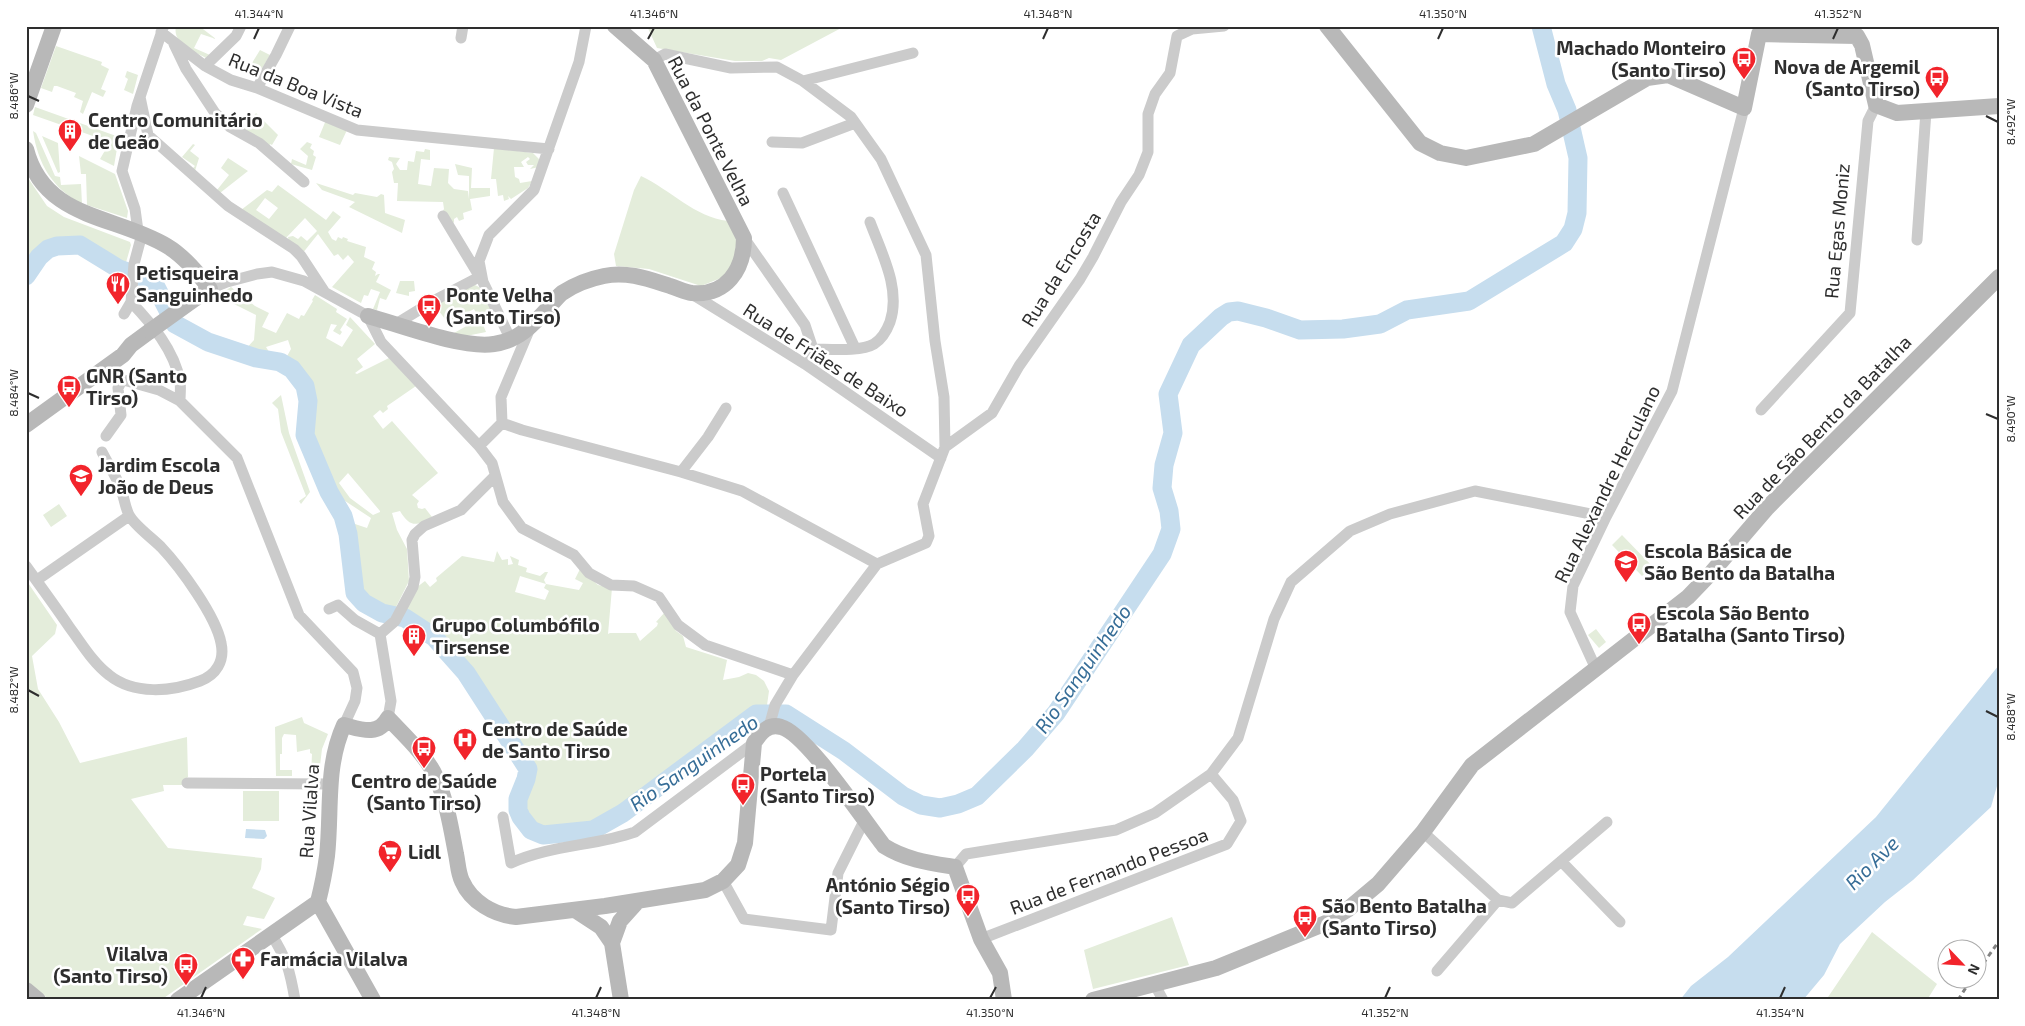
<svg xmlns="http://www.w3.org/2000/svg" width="2025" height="1026" viewBox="0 0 2025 1026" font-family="'Exo 2',sans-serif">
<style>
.green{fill:#e4eddb;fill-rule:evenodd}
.water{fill:#c6ddee}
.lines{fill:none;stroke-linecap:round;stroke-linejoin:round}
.river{stroke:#c6ddee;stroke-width:19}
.street{stroke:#cbcbcb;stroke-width:11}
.secondary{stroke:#b8b8b8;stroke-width:16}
.rail{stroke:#838383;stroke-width:3;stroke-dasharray:5 4;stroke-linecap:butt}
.secondary-bridge{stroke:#b8b8b8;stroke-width:16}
.ticks{fill:none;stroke:#2e2e2e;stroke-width:2}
.labels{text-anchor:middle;stroke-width:5;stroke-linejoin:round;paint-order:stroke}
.poi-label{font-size:19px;font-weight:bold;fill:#2e2e2e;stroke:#fff;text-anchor:start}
.street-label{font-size:19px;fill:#2e2e2e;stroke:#fff}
.water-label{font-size:20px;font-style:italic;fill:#366d97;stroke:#fff}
.neatline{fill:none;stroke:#2e2e2e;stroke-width:2}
.ticks-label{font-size:12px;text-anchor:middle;fill:#2e2e2e}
</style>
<rect width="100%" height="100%" fill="#fff"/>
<!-- green -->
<path class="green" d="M176 26H199L216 39 201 34 194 48 210 55 208 59C194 51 172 44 176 26Z
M647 26H845L781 60 769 58 762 61H735L657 48Z
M56 46 102 62 101 65 109 69 101 89 106 91 103 97 92 92 83 114 80 112 83 101 74 97 76 93 57 86H54L52 92 41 88Z
M260 50 270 55 260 72 252 63Z
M127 71 138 75 133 94 124 90 128 79 125 77Z
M35 107 119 137 114 166 100 159 110 142 33 115Z
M256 113 278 135 272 145 270 144 269 146 244 129Z
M326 120 347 130 340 145 319 137Z
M33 131 36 133 55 176 60 177 61 185 81 184 82 204C52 188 38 164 33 131Z
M42 136 58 143 60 172 58 173Z
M307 142 312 144 310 148 314 151 313 155 316 157 312 170 291 164 292 159 306 165 308 156 300 149Z
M193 144 195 145 190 151 199 158 195 171 192 169 195 166 182 157Z
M494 148 533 153 540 160 539 167 530 169 534 165H528L526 162 530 159 528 157 521 162 524 167H514L515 177 519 179 520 183 532 181 528 188 511 199 508 196 509 199 504 201 503 195 498 196 496 179H491Z
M425 149 430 150V160L421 159 418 184 431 186 434 168 449 169 448 183 454 189 468 191 469 199V176L458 175 455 164 472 168 471 188H490V196L470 199 472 210 463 213 464 219 459 221 457 217 454 219V222L450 227 441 214 444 209 443 202 397 201 398 183H394L392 172 394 169 392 162 388 160 389 157 400 158 396 164 400 170H407L408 161 414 162 416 151 424 152Z
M79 156 115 174 128 211 127 218 87 205 86 174H81Z
M228 158 248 171 220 193 217 190 229 175 221 168Z
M26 175 47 206 64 217 130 242 131 245 125 266C113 258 100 246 86 241 66 235 39 245 26 260Z
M641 176C671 190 694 217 728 221L737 240 733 265 721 278 701 286 649 269 616 266 614 254 634 190Z
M316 183 353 195 355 193 377 197 381 194 384 195 385 213 405 220 402 233 349 207 355 202 322 190Z
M278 185 326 220 333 211 341 217 328 232 332 239 336 241 338 237 342 239 343 237 348 239 347 241 366 247 364 257 375 262 372 269 376 272 375 276 378 274H380L376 282 391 290 386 300 380 298 377 310 373 309 380 292 371 289 368 296 364 295 361 303 332 287 354 262 348 255 343 260 338 254 334 256 318 234 302 254 289 243 288 237 293 236 298 239 301 236 307 241 317 231 305 218 285 239 241 210 267 190 272 192ZM265 198 278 208 269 219 256 210Z
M400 281H414L415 291 409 292V296L396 293Z
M473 284 479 287 492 312 480 317 486 332 466 336 454 333 479 319 474 309 448 323 433 303Z
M231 287 255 306 269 313 262 327 276 333 287 313 299 319 301 315 304 316 313 301 312 300 315 295 337 309 336 312 347 319 340 330 342 332 340 335 333 331 337 325 331 324 326 338 342 347 353 330 346 325 350 317 375 344 357 359 363 367 355 373 357 374 389 358 416 386 387 406 388 409 383 413 380 410 373 416 383 429 392 421 438 473 412 495 419 501 417 504 418 508 422 509 425 508 432 517C417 526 410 528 400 511L392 513 397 530 407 549 409 581 393 613 383 611 367 602 357 591 351 535 346 518 332 492 307 434 310 411 307 382 299 370 286 358 291 349 288 340 266 347 271 355 263 356 244 351 254 340 256 315 226 300 220 294ZM348 473 380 511V512L373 515 350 498 339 483ZM339 497 371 518 367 528 349 522Z
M281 395 289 433 310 492 301 504 299 501 306 496 281 432 278 409 272 403Z
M59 504 67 516 51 527 43 515Z
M1622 535 1652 566 1642 576 1612 545Z
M497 551 502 560 508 559V565L513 564 510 556 519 560 518 565 527 568 526 572 540 576 545 572H548L544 580 546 584 579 590 583 583 575 579 580 569 598 585 612 588 608 634 610 633H636L640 641 657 626 658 623 656 622 665 612 676 631 683 636 686 647 727 660 723 680 739 677 748 673 756 675 764 681 769 691 766 712 753 713 621 809 592 828 549 833 535 830 525 819 521 811V800L531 768C503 725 452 631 402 615L417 587 425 581 430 587 437 581 436 578 462 556 494 562ZM520 576 546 584 544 588 549 591 545 600 515 592Z
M26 580 57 625 55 634 32 656 38 689 59 722 80 763 187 737 188 777 183 780 182 785H163L164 791 131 799 168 848 262 858 261 869 252 888 275 898 264 919 247 916 243 925 262 929 161 1000H50L26 981Z
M1596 629 1606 642 1599 648 1588 635Z
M302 717 304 723 328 734 322 749 319 774 311 776 312 754 310 753V749L297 752 296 735 284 734 282 738V754H280V770H292V776H276L275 727Z
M243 791H279V821H243Z
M1172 917 1189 965 1093 989 1084 950Z
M1872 932 1937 984 1927 1000H1826Z"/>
<!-- water -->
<path class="water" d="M1999 665V779L1991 807 1913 880 1885 902 1840 944 1824 975 1803 1000H1680L1691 986 1728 957 1876 817Z
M246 829 265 830 267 836 264 839 245 838Z"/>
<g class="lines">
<!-- river -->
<path class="river" d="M26 276 39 257 48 249 57 246 80 245 119 269 148 279 156 287 175 324 208 342 256 358 280 362 292 369 305 386 308 401 305 435 329 492 343 516 348 534 355 593 364 603 382 613 405 618 434 637 466 673 528 769 526 779 518 799V810L521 817 531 830 543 835 593 830 623 813 756 714H786L844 751 903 796 921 805 940 808 958 804 977 796 1025 749 1056 713 1162 554 1171 529 1169 511 1162 488 1164 465 1173 433 1168 394 1191 345 1221 317 1229 312 1238 311 1266 318 1300 330 1343 329 1380 324 1407 310 1469 301 1564 243 1573 229 1577 213 1578 158 1567 110 1556 84 1541 26"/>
<!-- street -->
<path class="street" d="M161 32 205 66 231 80 257 88 357 130 549 149
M461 38 463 26
M174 44 186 69 215 113 230 127 259 143 304 182
M654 60 665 54 731 68 777 67 803 81 851 117 881 159 926 255 935 341 944 397 945 447
M205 66 236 36 241 26
M803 81 913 53
M257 88 276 55 290 26
M140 97 148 135 228 206 294 249 301 256 324 291
M772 142 802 143 855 123
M783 193 855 348
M443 216 478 274
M138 231 135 209 122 171 137 106 163 28
M142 234 134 264 131 302C152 324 174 350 180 381 181 387 180 395 180 401
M744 238 805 325 813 349 810 355
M1917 240 1926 111
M210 289 227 282 257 274 272 272 304 281 368 316 381 342 479 446
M692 294 805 364 941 458
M124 314 131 302
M396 324 435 300 479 277
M530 328 501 397 502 423 479 446 492 463 503 502 522 528 574 555 589 573 611 585 634 586 659 597 678 625 705 645 793 675
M511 340 483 282 479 261 489 235 534 190 579 62 586 26
M813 349C829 349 861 352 874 344 882 339 887 330 890 322 901 289 882 254 870 222
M106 367 113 377 159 390 180 401 237 458 299 615 353 672 357 688 355 701 344 725
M1761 410 1850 313 1868 121 1876 105
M502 423 522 430 681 472 742 491 877 564
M106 436 121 415 118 388 122 380
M681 472 708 437 726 408
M26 566C41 587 56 607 70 628 82 644 93 663 109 675 134 695 171 692 200 681 216 675 225 661 221 643 216 616 180 567 161 547 152 538 134 525 129 515 125 507 124 497 121 489 116 476 108 464 102 452
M37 580 129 516
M329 609 338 605 355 620 380 634
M380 634 395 621 413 587 415 577 412 540 415 534 424 526 461 510 495 476
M380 634 391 701 388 718
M1596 669 1570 612 1573 586 1606 517 1672 391 1744 108
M769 727 775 705 793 675 877 564 926 543 929 536 923 504 945 447 992 413 1019 366 1080 279 1093 257 1121 202 1139 175 1148 152V114L1155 94 1170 73 1177 36 1192 29 1224 26
M187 783 329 784
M503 817 511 863C550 845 595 846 635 832L754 743
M1423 832 1498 900
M1561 861 1620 922
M955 867 966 854 1116 830 1155 813 1211 774 1238 738 1274 619 1291 582 1350 531 1390 514 1475 491 1606 517
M723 881 744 919 831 930 838 873 864 821
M271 934C287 959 290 971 295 1000
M981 939 1227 844 1241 821 1233 800 1211 774
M1437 971 1498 900 1512 903 1607 822
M1155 985 1163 1000"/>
<!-- secondary -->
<path class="secondary" d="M1327 26 1420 143 1440 153 1466 158 1534 144 1647 78 1668 75 1744 108 1759 34 1857 36 1862 45 1876 105 1897 113 1999 106
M26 105 54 26
M26 149C44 220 116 215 167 246 184 256 198 273 210 289L196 298
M368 316C400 325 463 349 494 344 518 341 533 325 549 307 553 303 557 297 562 293 574 285 589 279 604 276 627 271 648 279 670 286 677 288 685 292 692 293 726 296 744 270 744 238L654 60 615 26
M26 425 123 355 131 345 150 331
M318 902C322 886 325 871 327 856 332 811 325 767 344 725 360 729 378 737 388 718 405 736 426 755 436 777 447 802 451 828 456 854 458 863 458 873 462 881 471 902 494 915 516 917L605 906 705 890 723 881 738 865 745 843 754 743C760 733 768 723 781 727 806 733 865 822 884 846 906 860 930 863 955 867L981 939 1000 973 1004 1000
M318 902 373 1000
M575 910 601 927 612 943
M26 990 38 1000
M178 1000 318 902
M621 1000 612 943 620 921 638 901
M1093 1000 1216 968 1326 923 1347 910 1378 884 1423 832 1472 765 1688 597 1712 572 1767 508 1999 277"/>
<!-- rail -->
<path class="rail" d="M1978 971 1999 941
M1958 1000 1972 978"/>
<!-- secondary-bridge -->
<path class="secondary-bridge" d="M150 331 196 298"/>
</g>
<!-- ticks -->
<path class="ticks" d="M254 39 259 28M648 39 654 28M1043 39 1048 28M1438 39 1443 28M1833 39 1838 28M28 96 39 101M1986 116 1998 122M28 393 39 398M1986 414 1998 419M28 690 39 696M1986 711 1998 717M201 998 206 987M596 998 601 987M990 998 996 987M1385 998 1390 987M1780 998 1785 987"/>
<!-- icons -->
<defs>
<symbol id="bus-pin" viewBox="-11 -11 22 30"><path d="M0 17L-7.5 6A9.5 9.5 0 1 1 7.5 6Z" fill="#f2242b" stroke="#fff"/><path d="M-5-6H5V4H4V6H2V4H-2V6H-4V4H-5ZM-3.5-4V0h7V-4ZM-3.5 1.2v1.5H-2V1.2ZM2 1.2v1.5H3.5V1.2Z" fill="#fff"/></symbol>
<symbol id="building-pin" viewBox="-11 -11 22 30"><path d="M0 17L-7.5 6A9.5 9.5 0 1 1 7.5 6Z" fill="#f2242b" stroke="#fff"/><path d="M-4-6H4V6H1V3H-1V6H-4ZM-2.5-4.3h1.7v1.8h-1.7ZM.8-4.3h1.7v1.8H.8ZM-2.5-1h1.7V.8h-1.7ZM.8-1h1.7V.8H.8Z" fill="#fff"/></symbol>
<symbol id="restaurant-pin" viewBox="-11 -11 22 30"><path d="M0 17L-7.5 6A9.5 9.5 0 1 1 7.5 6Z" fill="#f2242b" stroke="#fff"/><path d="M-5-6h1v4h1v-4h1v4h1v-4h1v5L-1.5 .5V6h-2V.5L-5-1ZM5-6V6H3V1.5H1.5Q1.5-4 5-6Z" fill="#fff"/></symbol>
<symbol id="school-pin" viewBox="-11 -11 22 30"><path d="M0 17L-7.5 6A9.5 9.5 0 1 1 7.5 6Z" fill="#f2242b" stroke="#fff"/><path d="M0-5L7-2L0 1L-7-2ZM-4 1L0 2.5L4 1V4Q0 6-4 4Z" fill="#fff"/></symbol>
<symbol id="hospital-pin" viewBox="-11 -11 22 30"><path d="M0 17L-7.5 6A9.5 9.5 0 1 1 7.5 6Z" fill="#f2242b" stroke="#fff"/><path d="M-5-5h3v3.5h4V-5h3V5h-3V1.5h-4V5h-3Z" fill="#fff"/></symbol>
<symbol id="supermarket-pin" viewBox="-11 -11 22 30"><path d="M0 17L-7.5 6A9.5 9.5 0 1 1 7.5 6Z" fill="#f2242b" stroke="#fff"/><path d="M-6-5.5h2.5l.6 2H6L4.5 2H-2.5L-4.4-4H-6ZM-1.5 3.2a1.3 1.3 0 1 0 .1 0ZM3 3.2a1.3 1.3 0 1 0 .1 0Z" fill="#fff"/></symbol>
<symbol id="pharmacy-pin" viewBox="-11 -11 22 30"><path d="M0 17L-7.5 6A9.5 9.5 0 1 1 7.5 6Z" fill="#f2242b" stroke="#fff"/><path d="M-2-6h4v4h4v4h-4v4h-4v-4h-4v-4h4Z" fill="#fff"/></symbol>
</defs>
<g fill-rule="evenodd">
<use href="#bus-pin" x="1730" y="45" width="28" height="38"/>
<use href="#bus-pin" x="1923" y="64" width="28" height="38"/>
<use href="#building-pin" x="56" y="117" width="28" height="38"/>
<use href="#restaurant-pin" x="104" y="270" width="28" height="38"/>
<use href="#bus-pin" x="415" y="292" width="28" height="38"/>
<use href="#bus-pin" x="55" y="373" width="28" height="38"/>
<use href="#school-pin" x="67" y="462" width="28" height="38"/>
<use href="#school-pin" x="1612" y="548" width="28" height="38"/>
<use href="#bus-pin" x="1625" y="610" width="28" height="38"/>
<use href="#building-pin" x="400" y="622" width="28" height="38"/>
<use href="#hospital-pin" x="451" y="726" width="28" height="38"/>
<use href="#bus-pin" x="410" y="734" width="28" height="38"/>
<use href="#bus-pin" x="729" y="771" width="28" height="38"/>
<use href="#supermarket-pin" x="376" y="838" width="28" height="38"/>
<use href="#bus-pin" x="954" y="882" width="28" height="38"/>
<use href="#bus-pin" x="1291" y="903" width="28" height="38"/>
<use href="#pharmacy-pin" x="229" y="945" width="28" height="38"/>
<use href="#bus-pin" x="172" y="951" width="28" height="38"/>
</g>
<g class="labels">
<!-- poi labels -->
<g class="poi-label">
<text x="1726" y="55" text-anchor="end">Machado Monteiro<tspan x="1726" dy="22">(Santo Tirso)</tspan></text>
<text x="1920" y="74" text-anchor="end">Nova de Argemil<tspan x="1920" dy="22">(Santo Tirso)</tspan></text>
<text x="88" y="127">Centro Comunitário<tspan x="88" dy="22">de Geão</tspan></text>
<text x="136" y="280">Petisqueira<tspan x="136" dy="22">Sanguinhedo</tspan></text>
<text x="446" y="302">Ponte Velha<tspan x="446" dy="22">(Santo Tirso)</tspan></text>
<text x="86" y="383">GNR (Santo<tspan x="86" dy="22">Tirso)</tspan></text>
<text x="98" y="472">Jardim Escola<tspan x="98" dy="22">João de Deus</tspan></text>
<text x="1644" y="558">Escola Básica de<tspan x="1644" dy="22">São Bento da Batalha</tspan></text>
<text x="1656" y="620">Escola São Bento<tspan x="1656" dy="22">Batalha (Santo Tirso)</tspan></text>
<text x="432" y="632">Grupo Columbófilo<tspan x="432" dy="22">Tirsense</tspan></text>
<text x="482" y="736">Centro de Saúde<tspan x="482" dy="22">de Santo Tirso</tspan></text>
<text x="760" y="781">Portela<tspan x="760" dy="22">(Santo Tirso)</tspan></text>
<text x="424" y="788" text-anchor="middle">Centro de Saúde<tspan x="424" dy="22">(Santo Tirso)</tspan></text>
<text x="408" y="859">Lidl</text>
<text x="950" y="892" text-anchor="end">António Ségio<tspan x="950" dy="22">(Santo Tirso)</tspan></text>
<text x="1322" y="913">São Bento Batalha<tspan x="1322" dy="22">(Santo Tirso)</tspan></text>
<text x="168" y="961" text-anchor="end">Vilalva<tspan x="168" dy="22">(Santo Tirso)</tspan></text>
<text x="260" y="966">Farmácia Vilalva</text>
</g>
<!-- street labels -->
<g class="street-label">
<text transform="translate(296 85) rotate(22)" y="7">Rua da Boa Vista</text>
<text transform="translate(711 131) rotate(63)" y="7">Rua da Ponte Velha</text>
<text transform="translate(1837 231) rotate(-85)" y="7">Rua Egas Moniz</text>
<text transform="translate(1061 269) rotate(-58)" y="7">Rua da Encosta</text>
<text transform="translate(826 360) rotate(33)" y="7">Rua de Friães de Baixo</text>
<text transform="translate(1822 427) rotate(-46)" y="7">Rua de São Bento da Batalha</text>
<text transform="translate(1607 484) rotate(-64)" y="7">Rua Alexandre Herculano</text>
<text transform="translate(309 811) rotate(-86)" y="7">Rua Vilalva</text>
<text transform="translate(1109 871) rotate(-21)" y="7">Rua de Fernando Pessoa</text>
</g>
<!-- water labels -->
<g class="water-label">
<text transform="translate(1083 669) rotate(-55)" y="7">Rio Sanguinhedo</text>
<text transform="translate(694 763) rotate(-35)" y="7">Rio Sanguinhedo</text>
<text transform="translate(1872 863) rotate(-45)" y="7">Rio Ave</text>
</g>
</g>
<!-- border -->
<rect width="2025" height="1026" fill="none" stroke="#ffffff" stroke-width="55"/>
<!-- north arrow -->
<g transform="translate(1962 964) rotate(115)"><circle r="24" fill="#ffffff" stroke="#ababab"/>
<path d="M0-4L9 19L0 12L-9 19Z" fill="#f2242b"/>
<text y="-8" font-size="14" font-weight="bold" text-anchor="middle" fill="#2e2e2e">N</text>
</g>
<rect x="28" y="28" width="1970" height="970" class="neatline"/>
<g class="ticks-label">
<text x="259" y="18">41.344°N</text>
<text x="654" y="18">41.346°N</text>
<text x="1048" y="18">41.348°N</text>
<text x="1443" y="18">41.350°N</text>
<text x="1838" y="18">41.352°N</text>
<text transform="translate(14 96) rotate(-90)" y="4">8.486°W</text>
<text transform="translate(2011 122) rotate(-90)" y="4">8.492°W</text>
<text transform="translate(14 393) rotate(-90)" y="4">8.484°W</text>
<text transform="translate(2011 419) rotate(-90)" y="4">8.490°W</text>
<text transform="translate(14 690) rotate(-90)" y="4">8.482°W</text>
<text transform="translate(2011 717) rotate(-90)" y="4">8.488°W</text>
<text x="201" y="1017">41.346°N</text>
<text x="596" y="1017">41.348°N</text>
<text x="990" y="1017">41.350°N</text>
<text x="1385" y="1017">41.352°N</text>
<text x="1780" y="1017">41.354°N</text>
</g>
</svg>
